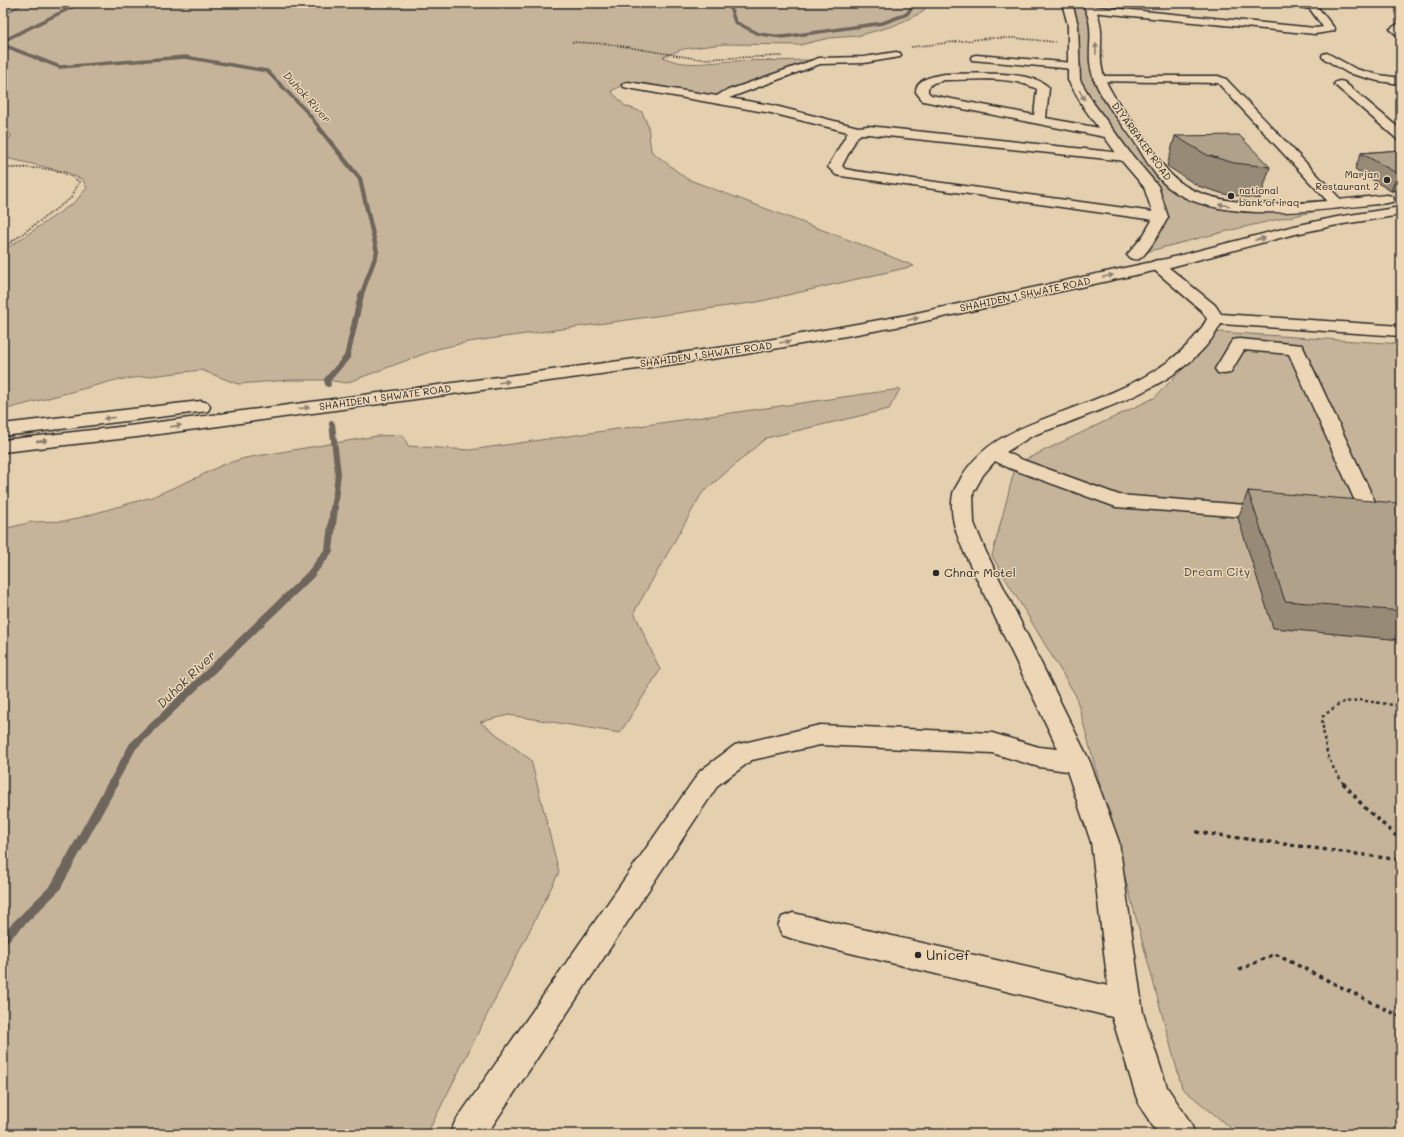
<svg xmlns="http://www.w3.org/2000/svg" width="1404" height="1137" viewBox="0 0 1404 1137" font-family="Mali,sans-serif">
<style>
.green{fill:#c6b49a;stroke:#787062}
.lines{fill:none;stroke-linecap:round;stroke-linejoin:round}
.stream-far4{stroke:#6e665b;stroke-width:3.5}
.stream-far3{stroke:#6e665b;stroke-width:4.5}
.stream-far2{stroke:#6e665b;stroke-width:6}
.stream-far1{stroke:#6e665b;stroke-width:8}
.stream{stroke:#6e665b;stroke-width:10}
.minor-casing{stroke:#2b2b2b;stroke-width:3}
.major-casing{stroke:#2b2b2b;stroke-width:3}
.path-far2{stroke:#2b2b2b;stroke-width:1.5;stroke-dasharray:1.5 1.5;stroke-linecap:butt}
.path-far1{stroke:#2b2b2b;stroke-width:2.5;stroke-dasharray:3 3;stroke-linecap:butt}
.path{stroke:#2b2b2b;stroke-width:3.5;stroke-dasharray:4 4;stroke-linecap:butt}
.minor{fill:#ecd6b5;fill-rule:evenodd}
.major{fill:#ecd6b5;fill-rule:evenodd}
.wall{fill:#978a77;stroke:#2b2b2b}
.shaded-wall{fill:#7b7161;stroke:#2b2b2b}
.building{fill:#b0a18a;stroke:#2b2b2b}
.oneway{fill:#8c8070}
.poi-dot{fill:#2b2b2b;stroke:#ecd6b5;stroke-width:1.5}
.labels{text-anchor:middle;stroke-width:3;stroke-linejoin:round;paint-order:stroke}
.far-street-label{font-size:10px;fill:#2b2b2b;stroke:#ecd6b5}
.far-poi-label{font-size:10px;fill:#2b2b2b;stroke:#ecd6b5;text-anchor:end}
.far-water-label{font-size:11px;font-style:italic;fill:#47443f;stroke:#ecd6b5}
.park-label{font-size:12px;fill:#4a4641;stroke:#ecd6b5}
.poi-label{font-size:12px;fill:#2b2b2b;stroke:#ecd6b5;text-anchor:start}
.water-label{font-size:13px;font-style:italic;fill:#47443f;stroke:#ecd6b5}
.near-poi-label{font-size:14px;fill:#2b2b2b;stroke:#ecd6b5;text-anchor:start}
</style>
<rect width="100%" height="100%" fill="#e4cfaf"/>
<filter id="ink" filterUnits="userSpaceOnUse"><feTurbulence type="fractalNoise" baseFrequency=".025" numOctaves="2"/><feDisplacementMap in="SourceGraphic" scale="8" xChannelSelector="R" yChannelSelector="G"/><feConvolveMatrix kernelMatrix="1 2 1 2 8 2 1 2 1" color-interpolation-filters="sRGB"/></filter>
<g filter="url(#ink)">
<!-- green -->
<path class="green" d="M3 3H927L923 12 893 26 857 36 829 38 800 45 724 44 683 49 663 57C685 68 710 62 733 61 759 60 785 61 811 60L714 97 623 85 611 91 625 106 642 112 648 126 651 151 687 179 857 243 914 266 757 302 468 342 437 349 346 383 327 380H289L238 384 201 370 116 380 3 410V251L75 202 87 188 83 180 66 172 11 159H3V142L12 136 3 129Z
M1067 3H1087L1099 79 1161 170 1191 196 1251 208 1388 199C1363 203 1338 206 1313 212 1253 224 1194 239 1135 255L1149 238 1158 204 1074 80Z
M1219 332 1401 344V1134H1238L1182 1088 1076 696 992 556 1016 464 1154 398Z
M900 389 889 409 766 438 702 493 634 612 660 670 620 733 509 715 480 722 531 760 559 872 427 1134H3V537L8 528 32 522 68 521 152 497 198 477 222 465 245 458 377 436 403 435 408 446 470 450Z"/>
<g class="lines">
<!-- stream-far4 -->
<path class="stream-far4" d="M729 3 735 22 759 34 783 37 883 23 907 14 915 3
M3 41 74 6 84 3
M3 45 60 67 185 57 267 71 308 113 321 130"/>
<!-- stream-far3 -->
<path class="stream-far3" d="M320 129 360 179 377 252 361 296"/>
<!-- stream-far2 -->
<path class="stream-far2" d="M328 384 327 380 347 357 361 295
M332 424 338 473 334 509"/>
<!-- stream-far1 -->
<path class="stream-far1" d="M112 784 133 746 310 575 329 550 334 508"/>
<!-- stream -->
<path class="stream" d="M3 939 55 888 113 783"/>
<defs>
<path id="minor" d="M1287 3H1308L1316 5 1335 29 1334 31 1315 34 1091 12 1086 9 1091 6 1315 28 1323 27 1310 9 1289 5Z
M1401 22V36L1397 35 1390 29Z
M896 52 900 53 901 55 900 57 864 63 820 64 729 98 771 105 858 127 868 126 1131 154 1133 157 1131 160 1126 161 868 134H861L857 137 842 166 845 169 855 171 1161 213 1166 214 1168 217 1166 220 1161 221 841 176 836 175 828 167 848 132 771 113 628 88 624 87 622 85 624 83 628 82 717 96 723 92 819 58 864 57Z
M1327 53 1356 69 1379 75 1401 78V84L1378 81 1348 73 1323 58 1322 56 1323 54Z
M976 55 1074 63 1080 66 1074 69 972 60 971 58 972 56Z
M945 74C967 74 1035 69 1049 88L1046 118 1110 130 1114 131 1116 134 1114 137 1110 138 923 101 916 92C916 78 934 76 945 74ZM945 80C974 80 1010 75 1037 89L1034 115 931 95 928 92V88L933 83Z
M1099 76H1218L1226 79 1345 204 1343 207 1338 208 1333 207 1218 83 1095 81 1093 79 1095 77Z
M1340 81 1344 82 1401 130V140L1397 139 1336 86 1334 84 1336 82Z
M1157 260 1162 262 1215 305 1221 314 1401 326V336L1221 324C1192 379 1121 402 1067 423 1055 428 1042 431 1030 437 1022 442 1014 447 1006 452L1023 460 1119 495 1271 507 1278 508 1281 513 1278 518 1271 519 1116 507 1009 468 995 461 983 475 973 493 974 523 986 552 1090 762 1119 842 1143 1013 1167 1087 1190 1122 1195 1134H1158L1141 1108 1136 1096 1112 1017 793 939 782 935 778 926 782 917 793 913 1108 986 1091 842 1067 771 1039 767 992 753 820 745 752 760 718 785 487 1134H450L455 1122 700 771 735 745 820 725 992 733 1039 747 1058 749 964 552C956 533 949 515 953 494 954 489 959 483 961 478 982 442 1017 429 1054 415 1107 395 1178 372 1207 319L1202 311 1152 268 1149 265 1152 262Z
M1239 339 1302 345 1384 521 1381 526 1374 528 1367 526 1364 521 1289 354 1244 350 1230 373 1224 374 1218 373 1215 369 1230 344 1233 340Z"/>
<path id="major" d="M1062 3H1072L1078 25 1080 80 1094 104 1131 154 1158 186 1168 217C1163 227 1148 254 1139 259 1136 260 1133 259 1130 258L1127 255 1143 236 1154 217 1144 187 1121 160 1084 108 1068 80V25Z
M1082 3H1092C1110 32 1094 52 1105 79 1114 100 1129 117 1142 134 1153 150 1162 168 1177 180 1223 218 1331 200 1387 195L1392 196 1394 199 1392 202 1387 203C1327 209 1218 227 1168 187 1152 174 1143 154 1132 138 1119 119 1102 101 1094 79 1083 52 1099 32 1082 3Z
M1401 207V215L1337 225 1291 235 1167 268 907 325 740 355 137 437 3 452V440L137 425 740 345 907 315 1166 259 1290 227 1337 217Z
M201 401 208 403 210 407 208 411 3 436V424Z"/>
</defs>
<!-- minor casing -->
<use href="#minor" class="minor-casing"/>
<!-- major casing -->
<use href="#major" class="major-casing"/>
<!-- path-far2 -->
<path class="path-far2" d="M3 15 24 3
M572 42 609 44 699 59 782 56
M911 47 989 38H1015L1055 42
M3 168C27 168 60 165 79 182L71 198 3 248"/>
<!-- path-far1 -->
<path class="path-far1" d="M1344 784C1325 758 1325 748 1322 717L1340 703 1359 700 1401 706"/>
<!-- path -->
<path class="path" d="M1343 783 1366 809 1401 840
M1196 832 1401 860
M1239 970 1275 954 1401 1017"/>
<!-- minor -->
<use href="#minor" class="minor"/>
<!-- major -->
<use href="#major" class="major"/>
</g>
<!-- wall -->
<path class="wall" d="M1175 136 1270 167 1260 199 1224 194 1198 186 1167 166Z
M1401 150V190L1391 191 1355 169 1361 153Z
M1248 491 1401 512V640L1273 628 1238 518Z"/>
<!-- shaded-wall -->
<path class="shaded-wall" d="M1398 174H1401V190L1391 191Z"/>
<!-- building -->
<path class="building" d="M1239 135 1270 167 1234 163 1207 155 1175 136Z
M1401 150V174H1398L1361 153Z
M1248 491 1397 503 1401 512V611L1285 601Z"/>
<!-- one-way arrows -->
<defs><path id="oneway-solid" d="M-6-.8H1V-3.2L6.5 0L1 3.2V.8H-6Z"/></defs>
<g class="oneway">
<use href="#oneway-solid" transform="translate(1096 49) rotate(-90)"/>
<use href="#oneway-solid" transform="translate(1082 95) rotate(60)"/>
<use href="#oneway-solid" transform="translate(1224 205) rotate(-173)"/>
<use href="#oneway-solid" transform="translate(1260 239) rotate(-14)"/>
<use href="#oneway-solid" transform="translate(1108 276) rotate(-12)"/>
<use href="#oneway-solid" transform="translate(913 319) rotate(-12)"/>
<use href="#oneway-solid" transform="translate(785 342) rotate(-10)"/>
<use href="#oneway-solid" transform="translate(504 382) rotate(-7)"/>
<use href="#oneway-solid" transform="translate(304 408) rotate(-8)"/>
<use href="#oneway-solid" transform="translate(109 418) rotate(174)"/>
<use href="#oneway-solid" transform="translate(176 426) rotate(-8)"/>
<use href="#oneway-solid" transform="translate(42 441) rotate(-6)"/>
</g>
</g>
<!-- markers -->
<g class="poi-dot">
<circle cx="1387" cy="180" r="4"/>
<circle cx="1231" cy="196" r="4"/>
<circle cx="936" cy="573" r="4"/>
<circle cx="918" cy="955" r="4"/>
</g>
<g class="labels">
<!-- far-street labels -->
<g class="far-street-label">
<text transform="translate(1142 141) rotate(54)" y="4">DIYARBAKER ROAD</text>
<text transform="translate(1025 294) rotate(-12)" y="4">SHAHIDEN 1 SHWATE ROAD</text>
<text transform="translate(706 354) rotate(-8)" y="4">SHAHIDEN 1 SHWATE ROAD</text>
<text transform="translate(385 397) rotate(-8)" y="4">SHAHIDEN 1 SHWATE ROAD</text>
</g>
<!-- far-poi labels -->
<g class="far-poi-label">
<text x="1379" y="178">Marjan<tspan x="1379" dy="12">Restaurant 2</tspan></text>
<text x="1239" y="194" text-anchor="start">national<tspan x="1239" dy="12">bank of iraq</tspan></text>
</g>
<!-- far-water labels -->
<g class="far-water-label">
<text transform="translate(307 97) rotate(48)" y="4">Duhok River</text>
</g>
<!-- park labels -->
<g class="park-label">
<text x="1217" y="576">Dream City</text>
</g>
<!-- poi labels -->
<g class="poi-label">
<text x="944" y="577">Chnar Motel</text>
</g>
<!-- water labels -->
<g class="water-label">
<text transform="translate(186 679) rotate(-44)" y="5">Duhok River</text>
</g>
<!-- near-poi labels -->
<g class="near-poi-label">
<text x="926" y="960">Unicef</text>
</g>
</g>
<!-- margin -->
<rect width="1404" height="1137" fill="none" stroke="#ecd6b5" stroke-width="16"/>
<rect x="8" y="8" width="1388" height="1121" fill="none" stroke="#2b2b2b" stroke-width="1.5" filter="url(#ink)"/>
</svg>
